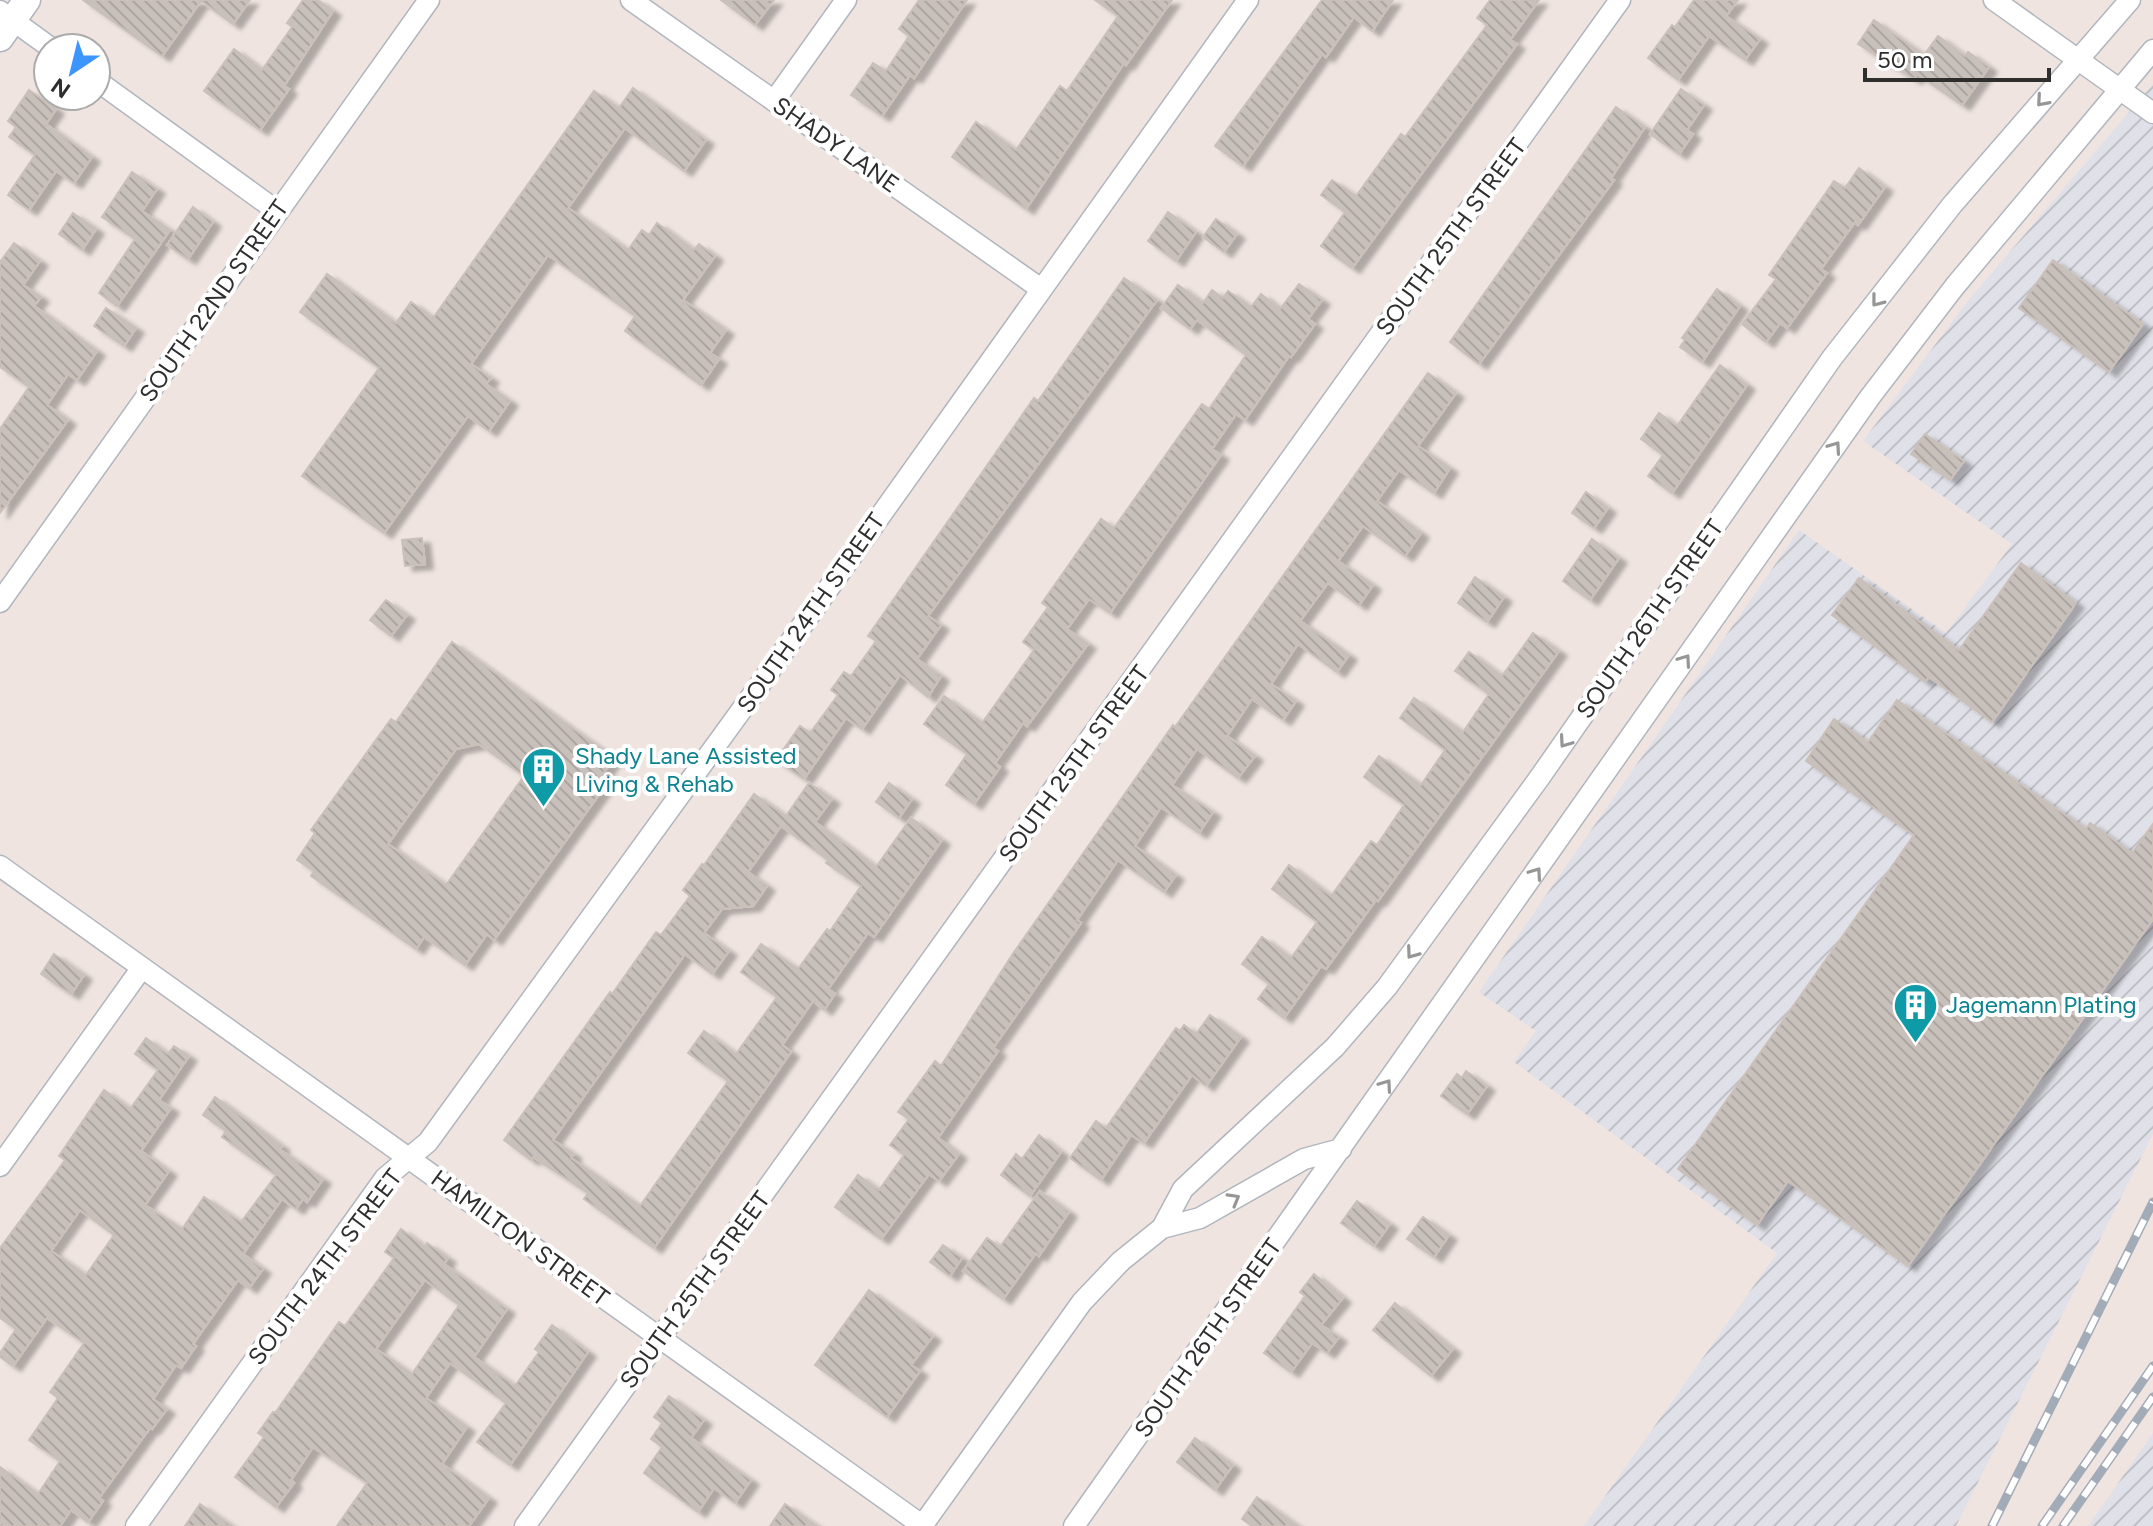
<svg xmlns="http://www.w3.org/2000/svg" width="2153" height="1526" viewBox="0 0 2153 1526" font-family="Figtree,sans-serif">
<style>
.industrial{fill:url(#industrial-furrows)}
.building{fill:url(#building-back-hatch);stroke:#cbc0b9;stroke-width:2;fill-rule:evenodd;filter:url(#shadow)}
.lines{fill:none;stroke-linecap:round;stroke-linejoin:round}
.minor-casing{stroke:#b0b6be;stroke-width:23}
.tertiary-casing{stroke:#b0b6be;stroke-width:29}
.minor{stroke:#fff;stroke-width:20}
.tertiary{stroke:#fff;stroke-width:26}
.rail-casing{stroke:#a2abb8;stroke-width:9}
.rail{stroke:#fff;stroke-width:6;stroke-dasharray:18;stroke-linecap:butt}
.oneway{stroke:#969696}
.labels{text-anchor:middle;stroke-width:8;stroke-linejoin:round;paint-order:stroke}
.street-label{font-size:24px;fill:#2e2e2e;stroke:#fff}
.culture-label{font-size:24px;fill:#0d838f;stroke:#fff;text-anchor:start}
</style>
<defs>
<pattern id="industrial-furrows" width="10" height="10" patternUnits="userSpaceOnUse" patternTransform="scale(2)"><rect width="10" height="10" fill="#e0e0e8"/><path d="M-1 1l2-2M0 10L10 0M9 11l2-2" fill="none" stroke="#c0c0c7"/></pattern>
<pattern id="building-back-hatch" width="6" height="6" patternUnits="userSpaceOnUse" patternTransform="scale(2)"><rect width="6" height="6" fill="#c8c0bb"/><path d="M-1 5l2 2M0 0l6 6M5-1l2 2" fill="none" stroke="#aca5a1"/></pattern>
<filter id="shadow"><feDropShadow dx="8" dy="5" stdDeviation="2" flood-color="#0004"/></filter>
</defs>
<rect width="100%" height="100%" fill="#efe4e0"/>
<!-- industrial -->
<path class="industrial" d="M2153 84V1134L1956 1526H1584L1777 1253 1514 1062 1536 1031 1479 992 1799 530 1946 633 2012 544 1863 441 1967 302Z
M2153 1433V1526H2088L2114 1489Z"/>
<!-- building -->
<path class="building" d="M83 0H250L233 24 201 1 162 56Z
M303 0H318L333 11 284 86 289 89 260 130 204 91 234 49 262 70 292 27 287 23Z
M721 0H774L755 25Z
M919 0H967L914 78 910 75 882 116 851 95 873 63 886 71 909 36 899 29Z
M1095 0H1172L1126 65 1124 63 1026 209 952 157 976 122 1016 150 1060 86 1067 91 1118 16Z
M1322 0H1393L1372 31 1354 17 1326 57 1322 54 1243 166 1215 146Z
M1490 0H1539L1510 40 1517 44 1352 268 1321 246 1345 212 1321 195 1332 180 1356 196 1401 134 1405 137 1487 25 1477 18Z
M1694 0H1738L1726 16 1760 39 1745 60 1709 36 1678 80 1648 58 1672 25 1675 27Z
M1874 20 1924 55 1938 36 1965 56 1968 52 1989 67 1962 105 1917 74 1914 79 1858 44Z
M633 88 706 140 684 171 625 128 568 208 628 250 642 230 649 235 657 223 694 250 699 244 715 256 683 300 726 330 710 353 719 359 701 385 625 331 635 316 548 255 471 364 491 378 486 384 510 401 489 431 468 416 384 533 302 476 379 368 300 312 327 274 396 323 411 302 433 318 594 91 619 108Z
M1681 89 1704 105 1687 130 1693 134 1679 154 1650 134Z
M29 90 56 109 46 124 92 157 74 183 56 171 29 210 8 195 35 155 9 137 16 127 8 121Z
M1616 107 1645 127 1611 178 1614 180 1479 364 1450 342Z
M1859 168 1885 187 1858 225 1855 222 1821 269 1827 273 1787 328 1780 323 1766 342 1742 324 1776 279 1769 275 1834 181 1845 188Z
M132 172 157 189 142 211 170 230 117 306 99 293 135 239 102 217Z
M193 207 213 222 188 259 167 245Z
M1168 212 1196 232 1176 261 1148 241Z
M73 213 96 229 82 250 59 234Z
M1216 219 1237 234 1224 252 1203 237Z
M14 243 40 261 23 285 41 297 34 306 97 351 77 380 68 374 47 405 68 420 0 513V429L29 387 0 367V262Z
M2053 260 2143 324 2109 372 2019 308Z
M1124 278 1157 300 928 616 941 625 917 659 941 676 928 697 900 675 862 729 846 718 804 779 776 760 800 726 810 733 838 695 831 690 844 672 851 676 876 641 868 636 1034 398 1038 401Z
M1299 284 1322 300 1308 319 1315 324 1291 357 1289 356 1245 420 1236 414 1212 449 1221 455 1110 613 1089 599 1067 629 1088 644 1027 726 1023 723 995 763 1000 767 974 804 946 785 967 754 924 724 944 696 982 723 1034 650 1023 642 1048 607 1042 603 1101 519 1114 528 1202 404 1209 409 1246 355 1197 320 1190 329 1161 308 1178 285 1203 303 1212 290 1223 298 1228 291 1251 307 1261 294 1280 309Z
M1717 289 1740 306 1702 362 1680 347 1685 340 1682 338Z
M106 308 136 328 124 346 94 326Z
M1720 365 1747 385 1672 493 1648 476 1663 455 1641 439 1659 413 1677 426Z
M1428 373 1456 393 1418 446 1450 468 1434 493 1399 470 1377 501 1421 533 1405 556 1363 526 1338 561 1373 585 1359 605 1328 583 1300 621 1349 655 1337 672 1298 644 1271 684 1296 701 1283 720 1252 699 1227 736 1255 756 1238 778 1197 749 1172 785 1213 812 1199 833 1161 807 1135 846 1176 875 1164 892 1118 860 1077 920 1081 923 993 1048 998 1051 938 1138 959 1154 939 1181 929 1174 881 1239 835 1207 858 1175 879 1190 904 1155 890 1145 909 1119 898 1112 935 1061 941 1066 1012 955 1173 725 1175 727Z
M1925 434 1964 461 1950 480 1911 454Z
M1586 492 1608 508 1594 528 1572 513Z
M422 538 425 564 405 566 402 540Z
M1592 539 1619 558 1590 600 1563 581Z
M2021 563 2076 603 1992 722 1929 677 1925 682 1832 615 1859 578 1959 650Z
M1475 577 1504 597 1487 622 1458 603Z
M386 600 407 615 391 636 370 620Z
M1533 633 1559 651 1378 901 1376 900 1326 969 1321 966 1284 1018 1258 999 1269 984 1242 964 1262 937 1291 958 1317 922 1272 889 1289 865 1331 896 1371 841 1377 845 1404 805 1364 777 1379 756 1421 785 1445 750 1400 718 1414 698 1463 732 1489 694 1455 671 1469 652 1502 676Z
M452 642 614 758 596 784 603 789 494 940 487 934 465 965 424 937 416 949 311 876 314 871 297 860 315 833 311 830 391 719 396 722ZM479 744 524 776 446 885 388 844 456 749Z
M1897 700 2086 829 2090 823 2132 853 2153 824V919L1908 1266 1788 1181 1757 1225 1678 1169 1914 835 1806 761 1834 719 1868 742Z
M809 783 832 799 815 822 876 867 911 818 942 840 874 937 868 933 828 989 835 994 824 1010 813 1001 782 1045 791 1052 654 1248 584 1199 588 1193 533 1157 531 1160 504 1140 610 992 612 994 656 932 661 935 690 896 683 890 702 864 704 865 754 794 786 816ZM781 826 828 860 826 863 861 886 830 931 827 929 798 969 761 944 741 972 777 997 736 1054 704 1031 688 1053 728 1081 640 1206 571 1158 574 1154 553 1140 685 954 712 974 729 951 704 933 722 909 753 906 767 886 748 872Z
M889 783 912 799 899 818 876 802Z
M54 954 84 975 71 994 41 974Z
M1210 1015 1241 1037 1206 1086 1192 1075 1144 1143 1131 1135 1101 1180 1070 1158 1096 1121 1106 1128 1176 1028 1180 1031 1184 1025 1196 1034Z
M146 1038 168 1054 174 1046 189 1056 159 1100 171 1108 141 1151 169 1171 145 1205 182 1229 204 1197 241 1222 276 1175 222 1137 226 1131 203 1115 215 1097 282 1146 279 1149 323 1179 307 1202 303 1199 296 1209 282 1199 243 1254 263 1269 249 1288 238 1280 193 1344 196 1346 181 1368 176 1365 153 1399 167 1409 152 1429 150 1428 99 1498 103 1501 88 1522 71 1510 60 1526H0V1467L38 1494 60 1461 29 1440 58 1398 50 1392 84 1343 47 1318 13 1366 0 1357V1353L16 1329 0 1318V1248L65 1160 59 1156 104 1090 130 1109 158 1070 135 1054ZM80 1210 114 1235 86 1275 51 1251Z
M1466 1071 1487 1086 1467 1114 1441 1096 1457 1074 1462 1078Z
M1039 1135 1061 1152 1030 1196 1001 1175 1016 1154 1022 1159Z
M1040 1191 1069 1212 1039 1256 1036 1253 1003 1299 963 1271 987 1238 1000 1247Z
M1357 1201 1390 1224 1374 1246 1341 1223Z
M1423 1217 1449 1235 1434 1257 1407 1239Z
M401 1229 425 1247 427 1243 448 1258 444 1264 507 1309 474 1357 515 1386 539 1352 535 1349 552 1325 588 1352 510 1465 477 1442 506 1403 450 1363 426 1398 467 1427 442 1464 489 1498 469 1526H337L367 1483 313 1447 291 1480 294 1483 276 1507 235 1477 264 1437 258 1433 273 1412 275 1413 339 1322 345 1326 394 1258 385 1252ZM425 1280 459 1305 412 1374 376 1349Z
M943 1245 962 1258 950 1276 930 1262Z
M1314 1274 1343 1298 1321 1325 1339 1337 1327 1353 1312 1343 1291 1372 1264 1353 1305 1296 1300 1292Z
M869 1290 933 1336 911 1365 920 1371 887 1417 815 1365Z
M1395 1303 1453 1349 1431 1376 1373 1330Z
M669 1396 704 1420 691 1438 751 1480 735 1503 714 1488 698 1512 644 1473 662 1447 651 1439 662 1423 654 1417Z
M1195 1438 1233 1465 1215 1490 1177 1462Z
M1257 1497 1298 1526H1252L1242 1519Z
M200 1504 232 1526H185Z
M785 1504 817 1526H770Z"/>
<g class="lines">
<defs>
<path id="minor" d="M631 0 1041 289
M1994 0 2153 113
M0 11 51 48
M96 80 277 211
M774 101 846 0
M0 602 429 0
M0 866 923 1526
M0 1166 141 969
M1162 1228 1200 1218 1304 1159 1341 1149
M136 1526 385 1178 428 1142 764 679 1248 0
M525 1526 1620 0
M922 1526 1082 1302 1121 1261 1162 1228 1183 1189 1335 1047 1387 987 1540 777 1832 358 1952 205 2130 0
M1074 1526 1870 397 1955 286 2153 50"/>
<path id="tertiary" d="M0 38 27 0"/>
</defs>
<!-- minor casing -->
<use href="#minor" class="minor-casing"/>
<!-- tertiary casing -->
<use href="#tertiary" class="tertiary-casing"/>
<!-- minor -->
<use href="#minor" class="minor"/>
<!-- tertiary -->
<use href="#tertiary" class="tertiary"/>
<defs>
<path id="rail" d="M1992 1526 2153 1202
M2042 1526 2153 1366
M2063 1526 2153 1397"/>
</defs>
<!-- rail casing -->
<use href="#rail" class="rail-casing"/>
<!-- rail -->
<use href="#rail" class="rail"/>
</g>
<!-- one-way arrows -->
<defs><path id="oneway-chevron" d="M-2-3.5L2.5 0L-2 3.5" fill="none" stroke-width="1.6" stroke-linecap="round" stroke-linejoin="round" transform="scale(2)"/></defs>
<g class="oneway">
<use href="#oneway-chevron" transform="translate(2042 101) rotate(131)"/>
<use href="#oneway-chevron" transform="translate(1877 301) rotate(128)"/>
<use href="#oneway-chevron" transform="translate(1835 447) rotate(-55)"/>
<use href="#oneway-chevron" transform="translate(1685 660) rotate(-55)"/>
<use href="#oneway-chevron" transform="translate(1565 742) rotate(125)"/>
<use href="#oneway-chevron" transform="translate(1536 873) rotate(-55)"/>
<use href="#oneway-chevron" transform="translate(1412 953) rotate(126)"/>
<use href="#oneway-chevron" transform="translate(1386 1085) rotate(-55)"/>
<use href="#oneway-chevron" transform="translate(1234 1199) rotate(-30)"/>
</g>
<!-- icons -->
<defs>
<symbol id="building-pin" viewBox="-11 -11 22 30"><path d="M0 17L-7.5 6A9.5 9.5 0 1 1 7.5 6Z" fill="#0f9aa8" stroke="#fff"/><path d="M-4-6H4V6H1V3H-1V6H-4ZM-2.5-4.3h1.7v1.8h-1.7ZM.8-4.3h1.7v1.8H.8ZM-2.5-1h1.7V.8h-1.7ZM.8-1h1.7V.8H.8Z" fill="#fff"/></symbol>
</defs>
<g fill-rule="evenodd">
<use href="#building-pin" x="518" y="744" width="51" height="69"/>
<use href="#building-pin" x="1890" y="980" width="51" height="69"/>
</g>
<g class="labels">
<!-- street labels -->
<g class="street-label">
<text transform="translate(836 145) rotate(35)" y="8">SHADY LANE</text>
<text transform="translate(1451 237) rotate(-54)" y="8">SOUTH 25TH STREET</text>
<text transform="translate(214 301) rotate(-55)" y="8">SOUTH 22ND STREET</text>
<text transform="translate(811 613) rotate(-55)" y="8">SOUTH 24TH STREET</text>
<text transform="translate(1650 619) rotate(-55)" y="8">SOUTH 26TH STREET</text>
<text transform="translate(1074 764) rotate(-54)" y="8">SOUTH 25TH STREET</text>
<text transform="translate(520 1238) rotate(36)" y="8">HAMILTON STREET</text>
<text transform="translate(325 1267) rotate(-53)" y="8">SOUTH 24TH STREET</text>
<text transform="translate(695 1290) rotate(-54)" y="8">SOUTH 25TH STREET</text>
<text transform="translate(1208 1338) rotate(-55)" y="8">SOUTH 26TH STREET</text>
</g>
<!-- culture labels -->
<g class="culture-label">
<text x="575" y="764">Shady Lane Assisted<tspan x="575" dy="28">Living &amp; Rehab</tspan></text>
<text x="1946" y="1013">Jagemann Plating</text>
</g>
</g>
<!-- north arrow -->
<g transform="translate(72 72) rotate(215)"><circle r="38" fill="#ffffff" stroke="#ababab" stroke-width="2"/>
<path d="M0-6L14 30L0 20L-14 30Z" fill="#3d96ff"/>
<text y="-12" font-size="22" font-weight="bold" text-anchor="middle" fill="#2e2e2e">N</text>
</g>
<!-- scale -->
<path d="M1865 68v12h184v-12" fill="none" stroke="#2e2e2e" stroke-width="4"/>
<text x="1877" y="68" font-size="24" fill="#2e2e2e" stroke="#ffffff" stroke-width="6" paint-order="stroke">50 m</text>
</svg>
